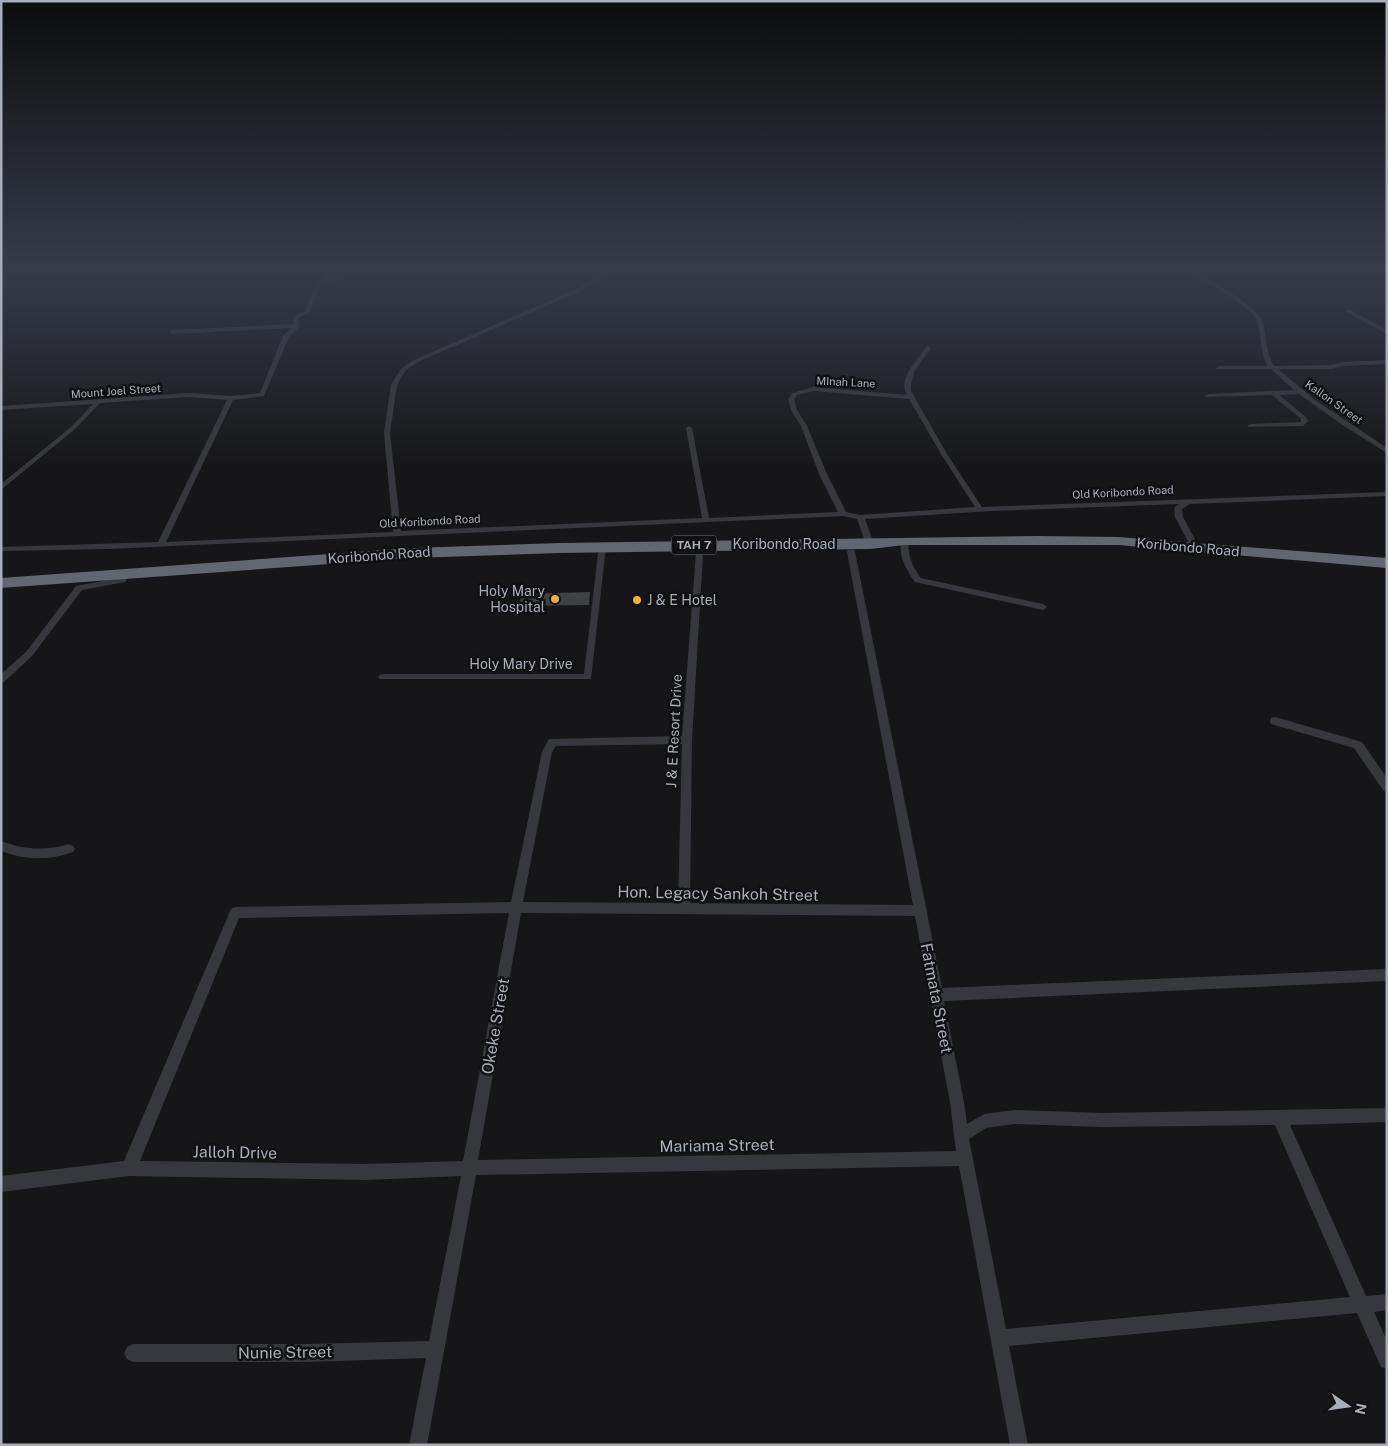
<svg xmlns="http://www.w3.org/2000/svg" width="1388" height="1446" viewBox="0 0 1388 1446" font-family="'Public Sans',sans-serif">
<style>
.building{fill:#404145}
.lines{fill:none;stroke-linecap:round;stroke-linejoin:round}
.street{fill:#37383d;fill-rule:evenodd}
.highway{fill:#63666e;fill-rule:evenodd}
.poi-dot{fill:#f2b134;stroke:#111113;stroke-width:2}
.labels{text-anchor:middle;stroke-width:5;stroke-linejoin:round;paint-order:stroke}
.far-street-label{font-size:11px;fill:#a8adb8;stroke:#111113}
.shield{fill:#111113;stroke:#7b7e86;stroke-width:1}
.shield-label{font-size:12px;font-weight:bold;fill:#a8adb8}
.street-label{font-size:14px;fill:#a8adb8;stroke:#111113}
.poi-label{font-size:14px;fill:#a8adb8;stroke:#111113;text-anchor:end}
.near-street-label{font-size:16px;fill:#a8adb8;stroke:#111113}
</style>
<rect width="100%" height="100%" fill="#161618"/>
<!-- building -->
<path class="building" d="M590 592 589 605 519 606 522 594Z"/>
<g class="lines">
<!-- street -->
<path class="street" d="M330 268H334L332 274 326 280 365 268H370L321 285 309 313 300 317 298 320 300 326 289 337 264 396 233 400 166 542 393 532 384 433 391 385 401 369 414 360 572 291 617 268H622L576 293 418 362 405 371 397 385 390 433 401 531 702 518 686 428 689 426 692 428 709 518 838 512 819 474 801 426 791 410 788 399 793 393 813 387 907 395C897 377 918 361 926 347L928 346 931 348 914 372 911 384V391L947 454 982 507 1387 492V496L1190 504 1182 509 1183 517 1199 547 1195 549 1191 547 1175 517 1174 508 1179 504 991 511 865 519 874 544 870 546 866 544 857 519 843 516 108 549 1 551V547L158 542 227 400 189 397 100 403 75 429 1 490V484L71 427 93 404 1 410V406L189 393 231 396 260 393 283 336 292 328 173 334 170 332 173 330 294 324 292 320 296 315 304 312 316 284 328 272ZM813 391 909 399 941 454 975 507 860 515 846 512 827 474 807 426 797 410 794 399 797 395Z
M1181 268C1193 266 1255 306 1261 318 1268 333 1264 351 1274 366L1332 365 1343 362 1387 360V364L1343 366 1332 369H1278L1315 400 1387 448V453L1341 424 1299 394 1279 395 1306 417 1308 421 1303 426 1248 427V425L1250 424 1301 422V419L1272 395 1206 397 1205 396 1208 394 1294 390 1271 369H1217L1216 368 1219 366H1268C1258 350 1263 332 1255 317 1245 301 1197 279 1181 268Z
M1346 310H1350L1387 330V334L1346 312Z
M902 539H908C909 543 908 547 909 552 910 561 915 570 921 578L1043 604 1047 607 1043 610 915 582C906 570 897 554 902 539Z
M599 545H605L606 547 591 679H380L378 677 380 675 383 674H584Z
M848 550H854L855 552 942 988 1387 969V981L944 1001 964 1102 967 1124 984 1114 1014 1110 1103 1113 1387 1108V1122L1290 1125 1366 1296 1387 1294V1310L1374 1312 1387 1341V1369L1381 1367 1357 1313 1009 1346 1028 1445H1010L959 1166 476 1175 427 1445H409L426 1358 307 1362H133L127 1359 124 1353 127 1347 133 1344H307L429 1341 461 1176 366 1180 129 1176 1 1192V1176L124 1161 231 909 235 907 511 902 542 752 549 739 682 736 696 552H702L703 554 692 740 690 903 913 905 847 552ZM682 744 678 903 523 902 552 752 556 746ZM509 913 463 1161 366 1164 140 1161 239 918ZM521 913 915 916 950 1102 956 1151 478 1160ZM1014 1124 1103 1127 1275 1125 1350 1297 1006 1329 969 1139 986 1128Z
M126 570 130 573 125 582 82 590 32 656 4 682 1 683V674L26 652 76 586 119 578 123 571Z
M1275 717 1362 742 1387 778V791L1383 790 1354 748 1271 724 1270 721 1271 718Z
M1 841C25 850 45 851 69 844L73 846 75 849 73 852C48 861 26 860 1 851Z"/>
<!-- highway -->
<path class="highway" d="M1039 536 1118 537 1387 558V568L1118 545H905L870 549 559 553 412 558 1 588V578L412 548 559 543Z"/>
</g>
<!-- sky -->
<linearGradient id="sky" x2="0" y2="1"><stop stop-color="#0c0c0d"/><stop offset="0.57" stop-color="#363c48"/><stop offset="1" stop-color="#363c48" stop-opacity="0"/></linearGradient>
<rect width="1388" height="470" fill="url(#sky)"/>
<!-- markers -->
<g class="poi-dot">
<circle cx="555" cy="599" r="5"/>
<circle cx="637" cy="600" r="5"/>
</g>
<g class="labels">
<!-- far-street labels -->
<g class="far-street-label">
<text transform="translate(846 382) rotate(3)" y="4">MInah Lane</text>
<text transform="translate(116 391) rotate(-4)" y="4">Mount Joel Street</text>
<text transform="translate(1334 402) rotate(35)" y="4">Kallon Street</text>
<text transform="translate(1123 492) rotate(-3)" y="4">Old Koribondo Road</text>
<text transform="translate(430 521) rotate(-3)" y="4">Old Koribondo Road</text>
</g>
<!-- shield labels -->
<rect class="shield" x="671.5" y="535.5" width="45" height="19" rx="4"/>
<g class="shield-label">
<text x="694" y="549">TAH 7</text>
</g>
<!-- street labels -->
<g class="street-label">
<text x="784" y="549">Koribondo Road</text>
<text transform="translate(1188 547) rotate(5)" y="5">Koribondo Road</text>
<text transform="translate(379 555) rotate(-4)" y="5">Koribondo Road</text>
<text x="521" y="669">Holy Mary Drive</text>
<text transform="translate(674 731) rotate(-87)" y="5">J &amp; E Resort Drive</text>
</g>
<!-- poi labels -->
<g class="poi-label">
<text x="545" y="596">Holy Mary<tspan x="545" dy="16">Hospital</tspan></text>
<text x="647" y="605" text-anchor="start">J &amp; E Hotel</text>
</g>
<!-- near-street labels -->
<g class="near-street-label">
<text transform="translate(718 893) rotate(1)" y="6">Hon. Legacy Sankoh Street</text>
<text transform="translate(937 998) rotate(79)" y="6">Fatmata Street</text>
<text transform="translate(495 1026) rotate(-80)" y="6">Okeke Street</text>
<text transform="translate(717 1145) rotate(-1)" y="6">Mariama Street</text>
<text transform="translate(235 1152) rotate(1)" y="6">Jalloh Drive</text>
<text transform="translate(285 1352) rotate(-1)" y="6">Nunie Street</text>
</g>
</g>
<!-- border -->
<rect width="1388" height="1446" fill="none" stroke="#a8adb8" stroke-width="5"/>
<!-- north arrow -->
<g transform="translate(1348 1406) rotate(103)" stroke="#111113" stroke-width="4" paint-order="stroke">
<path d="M0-4L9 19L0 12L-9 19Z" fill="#a8adb8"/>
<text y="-8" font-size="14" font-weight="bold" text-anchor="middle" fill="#a8adb8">N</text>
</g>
</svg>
